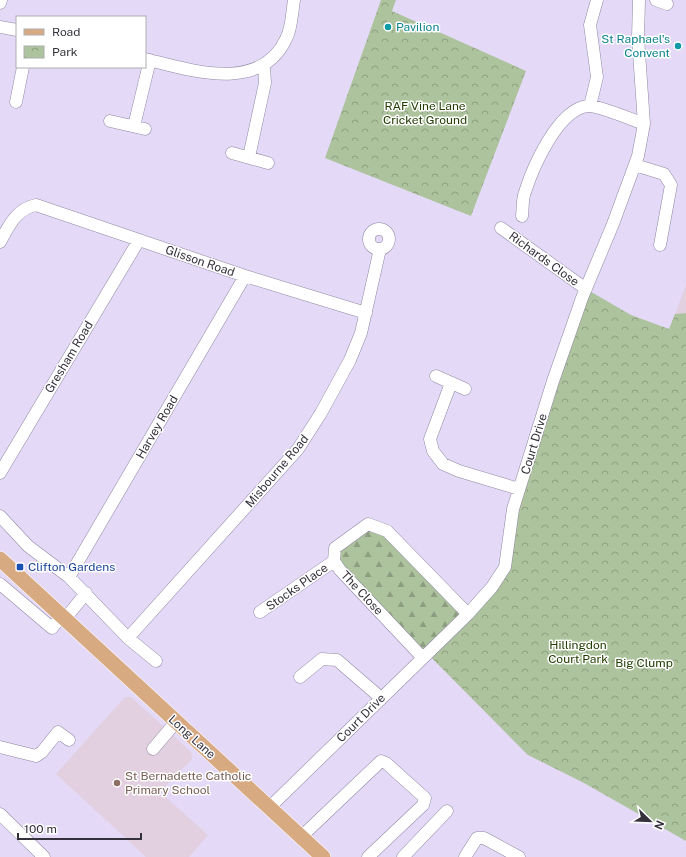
<svg xmlns="http://www.w3.org/2000/svg" width="686" height="857" viewBox="0 0 686 857" font-family="'Public Sans',sans-serif">
<style>
.education{fill:#e2cfdf}
.forest{fill:url(#forest-firs)}
.park{fill:url(#park-crowns)}
.lines{fill:none;stroke-linecap:round;stroke-linejoin:round}
.minor-casing{stroke:#9087a2;stroke-width:13}
.major-casing{stroke:#fff;stroke-width:16}
.minor{stroke:#fff;stroke-width:12}
.major{stroke:#d8aa82;stroke-width:15}
.culture-dot{fill:#0f9aa8;stroke:#fff;stroke-width:1.5}
.transit-dot{fill:#1a4fb4;stroke:#fff;stroke-width:1.5}
.education-dot{fill:#8d6e63;stroke:#fff;stroke-width:1.5}
.labels{text-anchor:middle;stroke-width:3;stroke-linejoin:round;paint-order:stroke}
.culture-label{font-size:12px;fill:#0d838f;stroke:#fff;text-anchor:start}
.park-label{font-size:12px;fill:#213d00;stroke:#fff}
.street-label{font-size:12px;fill:#35313c;stroke:#fff}
.transit-label{font-size:12px;fill:#164399;stroke:#fff;text-anchor:start}
.education-label{font-size:12px;fill:#785e54;stroke:#fff;text-anchor:start}
</style>
<defs>
<pattern id="forest-firs" width="22" height="20" patternUnits="userSpaceOnUse"><rect width="22" height="20" fill="#adc39d"/><path d="M5 1l3.5 6h-7zM16 11l3.5 6h-7z" fill="#8e9f81"/></pattern>
<pattern id="park-crowns" width="20" height="18" patternUnits="userSpaceOnUse"><rect width="20" height="18" fill="#adc39d"/><path d="M2 6a3 3 0 1 1 6 0M12 15a3 3 0 1 1 6 0" fill="none" stroke="#8e9f81"/></pattern>
</defs>
<rect width="100%" height="100%" fill="#e4daf7"/>
<!-- education -->
<path class="education" d="M686 285V313L675 314Z
M125 697H131L191 752 192 759 160 792 208 835 189 857H146L56 774Z"/>
<!-- forest -->
<path class="forest" d="M368 524 387 531 468 614 535 736 528 755 427 653 340 570 335 548Z"/>
<!-- park -->
<path class="park" d="M381 0H396L392 11 526 71 471 216 325 158Z
M586 289 631 315 669 329 675 314 686 313V841L584 783 528 755 427 653 499 578 511 525Z"/>
<g class="lines">
<defs>
<path id="minor" d="M656 0 667 4
M0 3 1 0
M0 27 17 30
M145 59C190 70 260 94 286 39 292 28 292 12 294 0
M16 102 23 67
M590 106 597 77 590 25 597 0
M110 121 145 129
M134 126 150 60
M232 153 268 163
M249 157 265 83 264 66
M635 165 664 174 671 185 660 245
M522 216C523 209 522 199 525 192 533 167 558 109 588 106 598 105 633 120 644 124
M501 228 586 289
M369 239a10 10 0 1 1 20 0a10 10 0 1 1-20 0Z
M0 242C9 226 16 209 36 205L245 276 366 313
M436 376 465 389
M451 383 430 439 433 451 443 464 459 471 519 489
M0 473 139 240
M0 516 28 546 69 577 128 638 156 661
M69 577 245 276
M0 584 52 628 61 617
M260 612 334 561
M65 619 86 593
M128 638 298 449 321 413 350 360 361 333 380 249
M423 658 340 570 334 561 335 548 368 524 387 531 468 614
M300 677 322 659 337 660 381 698
M0 747 36 756 42 752 58 732 69 740
M153 749 176 722
M270 807 468 614 492 587 505 567 513 509 553 381 582 298 613 224 638 156 644 124 638 38 639 0
M0 814 44 857
M301 837 381 761 386 763 425 798 423 805 368 857
M403 857 447 811
M465 857 477 838H484L519 857"/>
<path id="major" d="M0 559 323 857"/>
</defs>
<!-- minor casing -->
<use href="#minor" class="minor-casing"/>
<!-- major casing -->
<use href="#major" class="major-casing"/>
<!-- minor -->
<use href="#minor" class="minor"/>
<!-- major -->
<use href="#major" class="major"/>
</g>
<!-- markers -->
<g class="culture-dot">
<circle cx="388" cy="27" r="4"/>
<circle cx="678" cy="46" r="4"/>
</g>
<rect class="transit-dot" x="16" y="563" width="8" height="8" rx="2"/>
<circle class="education-dot" cx="117" cy="783" r="4"/>
<g class="labels">
<!-- culture labels -->
<g class="culture-label">
<text x="396" y="31">Pavilion</text>
<text x="670" y="43" text-anchor="end">St Raphael's<tspan x="670" dy="14">Convent</tspan></text>
</g>
<!-- park labels -->
<g class="park-label">
<text x="425" y="110">RAF Vine Lane<tspan x="425" dy="14">Cricket Ground</tspan></text>
<text x="578" y="649">Hillingdon<tspan x="578" dy="14">Court Park</tspan></text>
<text x="644" y="667">Big Clump</text>
</g>
<!-- street labels -->
<g class="street-label">
<text transform="translate(544 259) rotate(36)" y="4">Richards Close</text>
<text transform="translate(200 261) rotate(19)" y="4">Glisson Road</text>
<text transform="translate(69 357) rotate(-59)" y="4">Gresham Road</text>
<text transform="translate(157 427) rotate(-60)" y="4">Harvey Road</text>
<text transform="translate(534 444) rotate(-73)" y="4">Court Drive</text>
<text transform="translate(277 471) rotate(-50)" y="4">Misbourne Road</text>
<text transform="translate(297 587) rotate(-35)" y="4">Stocks Place</text>
<text transform="translate(362 593) rotate(47)" y="4">The Close</text>
<text transform="translate(361 718) rotate(-45)" y="4">Court Drive</text>
<text transform="translate(192 737) rotate(42)" y="4">Long Lane</text>
</g>
<!-- transit labels -->
<g class="transit-label">
<text x="28" y="571">Clifton Gardens</text>
</g>
<!-- education labels -->
<g class="education-label">
<text x="125" y="780">St Bernadette Catholic<tspan x="125" dy="14">Primary School</tspan></text>
</g>
</g>
<!-- legend -->
<rect x="16" y="16" width="130" height="52" fill="#ffffff" stroke="#aeadb1"/>
<rect x="24" y="29" width="20" height="6" fill="#d8aa82" stroke="#aeadb1"/>
<text x="52" y="36" font-size="12" fill="#35313c">Road</text>
<rect x="24" y="46" width="20" height="12" fill="url(#park-crowns)" stroke="#aeadb1"/>
<text x="52" y="56" font-size="12" fill="#35313c">Park</text>
<!-- north arrow -->
<g transform="translate(650 821) rotate(113)" stroke="#ffffff" stroke-width="3" paint-order="stroke">
<path d="M0-3L7 15L0 10L-7 15Z" fill="#35313c"/>
<text y="-6" font-size="11" font-weight="bold" text-anchor="middle" fill="#35313c">N</text>
</g>
<!-- scale -->
<path d="M18 833v6h123v-6" fill="none" stroke="#35313c" stroke-width="2"/>
<text x="24" y="833" font-size="12" fill="#35313c" stroke="#ffffff" stroke-width="3" paint-order="stroke">100 m</text>
</svg>
